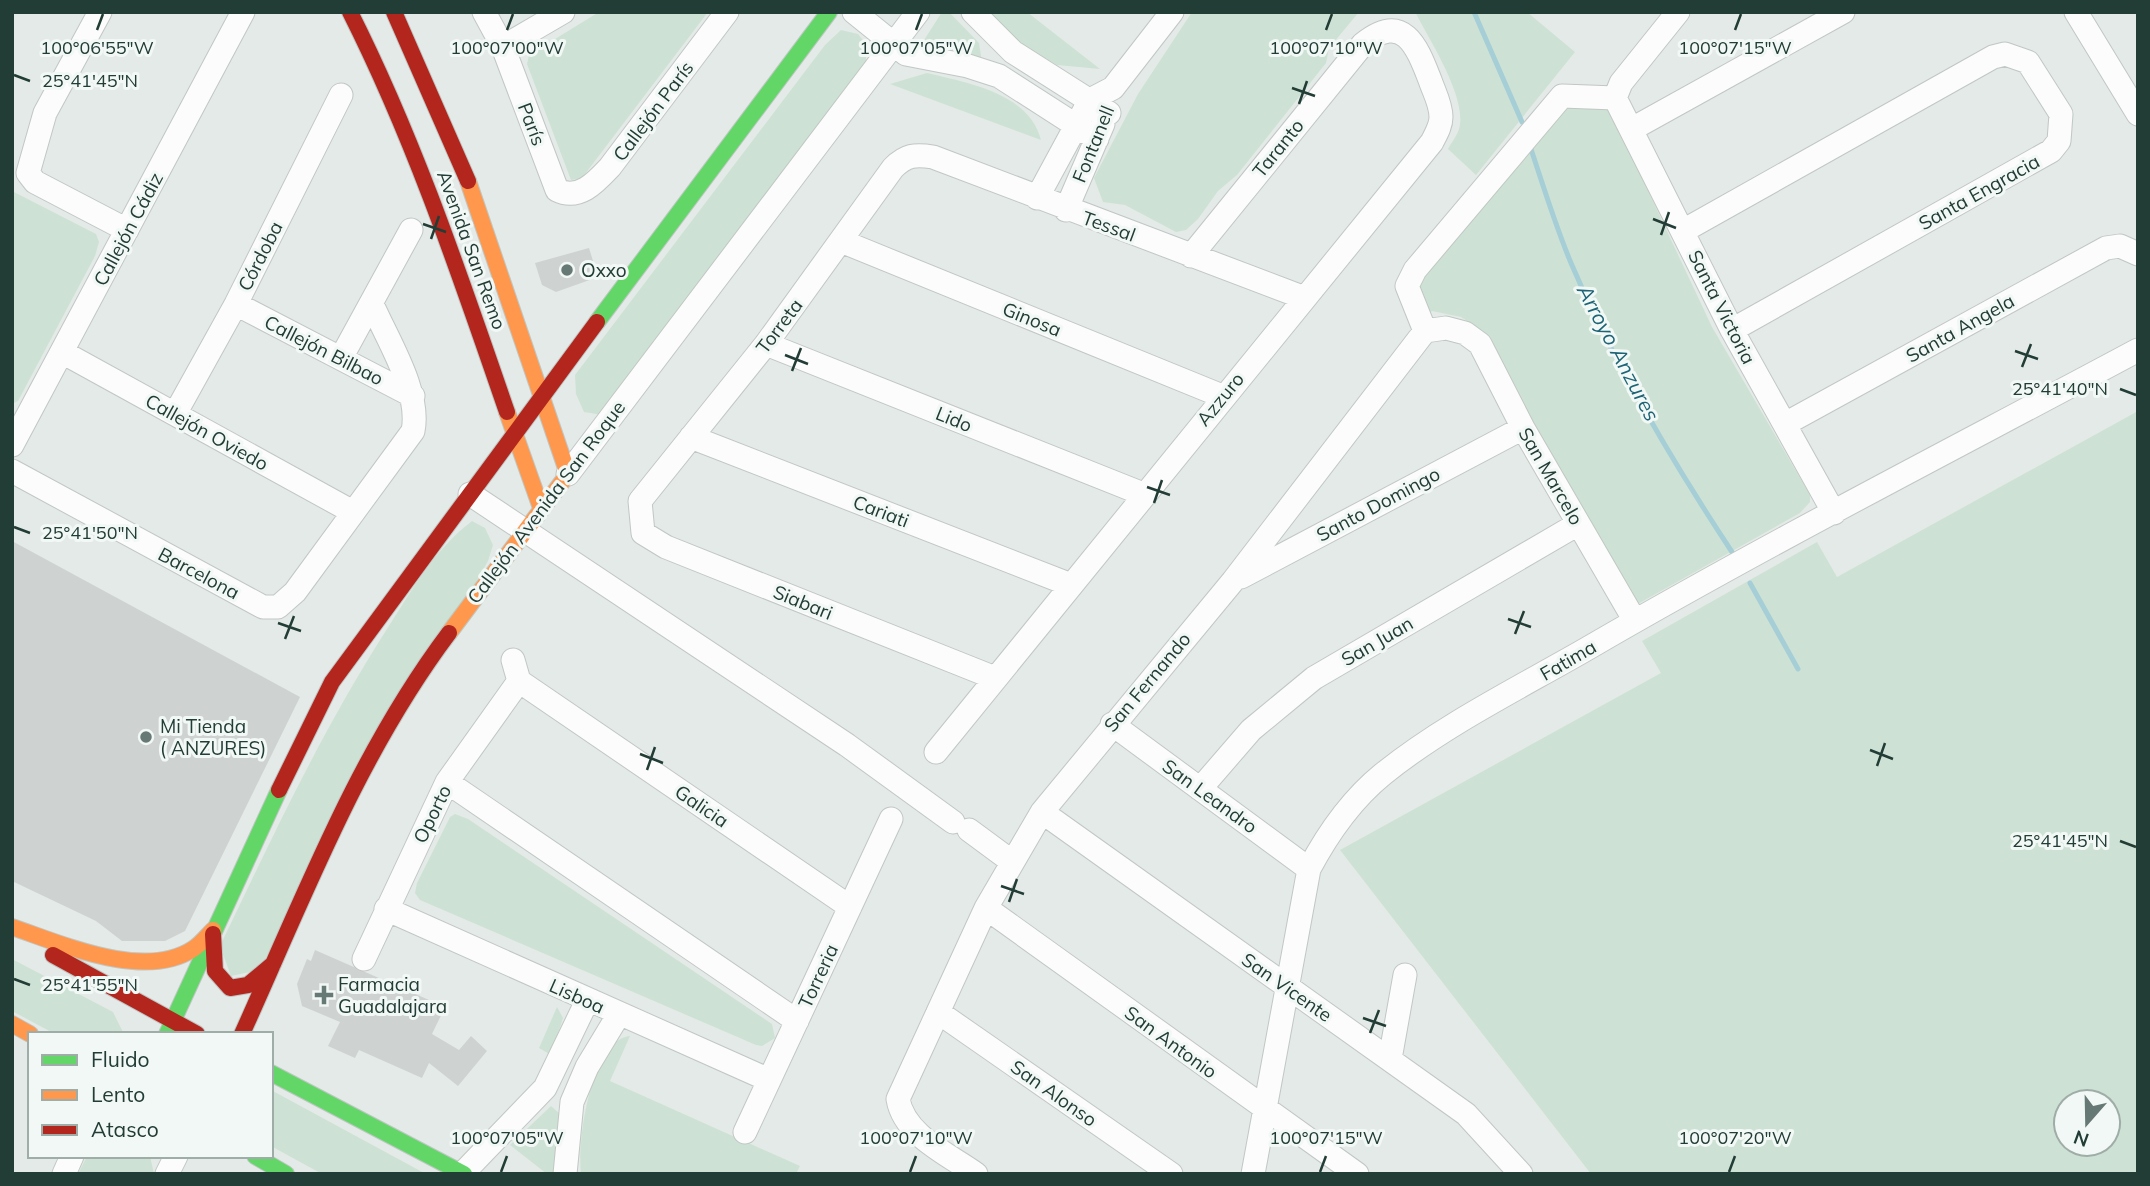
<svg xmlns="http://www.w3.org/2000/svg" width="2150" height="1186" viewBox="0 0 2150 1186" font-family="Mulish,sans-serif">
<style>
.green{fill:#cde2d4;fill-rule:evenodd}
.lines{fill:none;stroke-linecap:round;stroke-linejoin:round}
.stream{stroke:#a5ced7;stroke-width:5}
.building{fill:#ced3d1}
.street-casing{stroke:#c1c7c4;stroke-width:25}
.fast-casing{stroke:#bfc7c4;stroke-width:18}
.slow-casing{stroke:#bfc7c4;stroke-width:18}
.jam-casing{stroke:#bfc7c4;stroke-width:18}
.street{stroke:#fbfcfb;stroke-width:23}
.fast{stroke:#63d668;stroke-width:16}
.slow{stroke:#ff974d;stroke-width:16}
.jam{stroke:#b3261e;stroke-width:16}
.ticks{fill:none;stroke:#223c36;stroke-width:2.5}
.poi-dot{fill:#667974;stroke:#f2f8f5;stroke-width:2.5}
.labels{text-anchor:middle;stroke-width:6;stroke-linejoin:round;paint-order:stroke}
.street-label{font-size:19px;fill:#223c36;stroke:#f2f8f5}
.poi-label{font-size:19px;fill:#223c36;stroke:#f2f8f5;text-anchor:start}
.water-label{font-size:21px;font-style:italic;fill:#1d6477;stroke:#f2f8f5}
.ticks-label{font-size:18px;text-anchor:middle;fill:#223c36;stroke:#f2f8f5;stroke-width:6;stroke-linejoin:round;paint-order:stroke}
</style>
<rect width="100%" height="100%" fill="#e4eae7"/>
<!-- green -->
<path class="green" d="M599 12H708L582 178 571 180 527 64 529 55Z
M942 12H949L979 43 982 62 917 51Z
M983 12H1027L1100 69 1057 65 1012 38Z
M1192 12H1359L1329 48 1326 63 1237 175 1218 191 1198 219 1186 230 1176 232 1125 205 1103 202 1094 178 1138 94Z
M1415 12H1527L1575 52 1476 175 1448 149C1451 143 1457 136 1459 129 1468 99 1429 39 1415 12Z
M841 30 858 34 866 44V66L602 415 584 412 576 394 575 375 825 45Z
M927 73C968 83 1029 93 1041 140L890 84Z
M1562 106 1610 110 1712 327 1810 495V502L1800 513 1636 605 1528 416 1490 336 1461 317 1432 311 1425 316 1417 275Z
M12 191 96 234 99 242 95 256 18 401 12 404Z
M2138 411V1174H1591L1340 850 1661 673 1642 641 1817 542 1837 577ZM2066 1102H2108V1144H2066Z
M472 521 485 528 493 545 488 561 259 970 231 976 220 946C272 838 322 730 387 629 412 590 435 549 472 521Z
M455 814 468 819 772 1024 775 1038 762 1046 756 1045 420 900 415 893 417 883 450 817Z
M12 959 113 1012 124 1034H55L12 1011Z
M557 1007 563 1018 551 1055 539 1048Z
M630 1036 610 1081 800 1166 796 1174H581C577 1142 591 1039 630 1036Z
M271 1090 426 1174H322L271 1146Z
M551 1106 560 1114 553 1174H547L510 1145Z
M87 1156H150L154 1174H78Z"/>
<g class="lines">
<!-- stream -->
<path class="stream" d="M1474 12 1522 122
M1530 146C1543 185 1555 225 1571 263 1614 364 1672 461 1732 552
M1750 583 1798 669"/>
</g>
<!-- building -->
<path class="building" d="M589 248 598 277 556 292 542 285 535 263Z
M12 541 300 697 185 931 165 941H122L96 921 12 881Z
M315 950 445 1007 432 1034 459 1050 471 1036 487 1051 458 1086 429 1063 422 1078 359 1050 355 1058 328 1046 340 1022 302 1006 297 984 307 959 311 961Z"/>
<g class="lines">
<defs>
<path id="street" d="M100 12 45 113 28 173 35 182 127 230
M484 12 503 47 557 190C579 201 596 182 610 167L727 12
M854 12 906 54 968 66 999 76 1097 139
M973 12 1013 52 1109 113
M2076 12 2138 114
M503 47 563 12
M1615 98 1732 330 1834 513
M1615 98 1621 83 1678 12
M1632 129 1843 12
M1037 198 1090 100 1113 88 1172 12
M1066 210 1103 124
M1683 231 1993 57 2005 54 2028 62 2061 114 2059 141 2051 151 1732 330
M841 241 1222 396
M236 304 413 396
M1425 331 1407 286 1415 270 1562 96 1615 98
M766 344 1143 494
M62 352 351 511
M341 358 411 230
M175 414 236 304 341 95
M1785 424 2106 248 2120 246 2138 254
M691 437 1071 585
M12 445 243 12
M12 471 263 607H278L295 592 413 431C421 392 388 341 372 304
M568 474 918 12
M470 494 847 745 953 822
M1241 577 1523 428
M513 660 519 681
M995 678 666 547 643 533 640 501 766 344 893 168C906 155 915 154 933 157L1302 297
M519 681 850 907
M1112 724 1309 869
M936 752 1432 142C1436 134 1441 126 1441 117 1441 104 1434 92 1430 80 1417 47 1404 11 1363 44L1191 256
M447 782 797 1021
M1200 789 1251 730 1314 678 1578 524
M1042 812 1466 1114 1521 1174
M969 830 1011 861
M986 908 1357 1174
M386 909 769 1080
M364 959 447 782 519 681
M938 1012 1171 1174
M1390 1059 1405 975
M745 1132 891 819
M463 1173 545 1088 587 1001
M64 1174 72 1156
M167 1174 176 1156
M565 1174 572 1102 587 1067 619 1014
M976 1174C948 1154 904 1135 898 1099L986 908 1042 812 1233 581 1425 331 1446 328 1465 333 1480 344 1523 428 1635 621
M1253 1174 1309 869C1328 833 1351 800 1383 774 1445 724 1521 687 1590 647 1769 543 1955 448 2138 350"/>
<path id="fast" d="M597 322 829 12
M167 1034 279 790
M271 1073 464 1174
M255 1156 286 1174"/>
<path id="slow" d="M507 412 541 508
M449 633 568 474 468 181
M12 927C62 944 144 981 193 949 201 944 207 936 213 930
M12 1024 30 1034"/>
<path id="jam" d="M350 12C415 141 460 276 507 412
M394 12 468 181
M279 790 332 682 597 322
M213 934 215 971 230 988 248 985 273 964
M53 955 197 1034
M242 1034C304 897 358 754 449 633"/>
</defs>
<!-- street casing -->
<use href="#street" class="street-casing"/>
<!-- fast casing -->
<use href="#fast" class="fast-casing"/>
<!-- slow casing -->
<use href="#slow" class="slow-casing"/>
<!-- jam casing -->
<use href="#jam" class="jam-casing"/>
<!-- street -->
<use href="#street" class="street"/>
<!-- fast -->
<use href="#fast" class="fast"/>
<!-- slow -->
<use href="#slow" class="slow"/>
<!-- jam -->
<use href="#jam" class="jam"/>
</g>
<!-- ticks -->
<path class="ticks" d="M97 30 103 14M507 30 513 14M916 30 922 14M1326 30 1332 14M1735 30 1741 14M14 75 30 81M1292 88 1315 96M1299 104 1307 81M1653 219 1676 228M423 224 446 232M1661 235 1669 212M431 239 439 216M2015 351 2038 359M785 355 808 364M2022 367 2031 344M792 371 801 348M2120 389 2136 395M1147 487 1170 495M1154 503 1162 480M14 527 30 533M1508 619 1531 627M278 623 301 631M1515 634 1524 611M285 639 294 616M1870 750 1893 759M640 754 663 763M1877 766 1885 743M647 770 655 747M2120 841 2136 847M1001 886 1024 894M1009 902 1017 879M14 979 30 985M1363 1018 1386 1026M1370 1033 1379 1010M501 1172 507 1156M910 1172 916 1156M1320 1172 1326 1156M1729 1172 1735 1156"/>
<!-- markers -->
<g class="poi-dot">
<circle cx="567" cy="270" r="7"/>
<circle cx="146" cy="737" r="7"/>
<path d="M320.5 984.5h7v7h7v7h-7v7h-7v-7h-7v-7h7z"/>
</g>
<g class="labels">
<!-- street labels -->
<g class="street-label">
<text transform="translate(653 111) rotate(-53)" y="7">Callejón París</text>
<text transform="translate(532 124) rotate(69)" y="7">París</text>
<text transform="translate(1093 144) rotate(-68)" y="7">Fontanell</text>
<text transform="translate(1278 148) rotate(-51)" y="7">Taranto</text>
<text transform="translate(1979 192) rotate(-29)" y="7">Santa Engracia</text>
<text transform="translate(1109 226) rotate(20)" y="7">Tessal</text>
<text transform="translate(128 229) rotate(-62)" y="7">Callejón Cádiz</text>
<text transform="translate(472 250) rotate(70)" y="7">Avenida San Remo</text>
<text transform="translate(260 256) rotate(-63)" y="7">Córdoba</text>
<text transform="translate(1722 307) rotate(63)" y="7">Santa Victoria</text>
<text transform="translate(1032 319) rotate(22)" y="7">Ginosa</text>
<text transform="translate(779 326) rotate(-53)" y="7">Torreta</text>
<text transform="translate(1960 328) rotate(-29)" y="7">Santa Angela</text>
<text transform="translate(324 350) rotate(27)" y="7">Callejón Bilbao</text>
<text transform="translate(1220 399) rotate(-51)" y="7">Azzuro</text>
<text transform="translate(954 419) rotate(22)" y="7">Lido</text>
<text transform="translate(207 432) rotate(29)" y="7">Callejón Oviedo</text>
<text transform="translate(1551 476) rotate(60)" y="7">San Marcelo</text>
<text transform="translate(546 502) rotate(-53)" y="7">Callejón Avenida San Roque</text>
<text transform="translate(1378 504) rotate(-28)" y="7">Santo Domingo</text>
<text transform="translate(881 511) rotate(21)" y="7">Cariati</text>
<text transform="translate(199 573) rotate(28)" y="7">Barcelona</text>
<text transform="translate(803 602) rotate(22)" y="7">Siabari</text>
<text transform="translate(1377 641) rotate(-30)" y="7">San Juan</text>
<text transform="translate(1568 660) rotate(-30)" y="7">Fatima</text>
<text transform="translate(1147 682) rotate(-50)" y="7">San Fernando</text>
<text transform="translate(1210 796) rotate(36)" y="7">San Leandro</text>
<text transform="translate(702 806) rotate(34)" y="7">Galicia</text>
<text transform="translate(432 814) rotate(-64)" y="7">Oporto</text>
<text transform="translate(818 976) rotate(-65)" y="7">Torreria</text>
<text transform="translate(1287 987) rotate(35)" y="7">San Vicente</text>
<text transform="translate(577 996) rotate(24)" y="7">Lisboa</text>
<text transform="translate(1171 1042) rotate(36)" y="7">San Antonio</text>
<text transform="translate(1054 1093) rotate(35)" y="7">San Alonso</text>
</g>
<!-- poi labels -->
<g class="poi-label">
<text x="581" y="277">Oxxo</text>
<text x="160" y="733">Mi Tienda<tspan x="160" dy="22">( ANZURES)</tspan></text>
<text x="338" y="991">Farmacia<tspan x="338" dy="22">Guadalajara</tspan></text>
</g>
<!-- water labels -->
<g class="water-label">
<text transform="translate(1618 353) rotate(62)" y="7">Arroyo Anzures</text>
</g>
</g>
<g class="ticks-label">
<text x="507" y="54">100°07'00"W</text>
<text x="97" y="54">100°06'55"W</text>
<text x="916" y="54">100°07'05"W</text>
<text x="1326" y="54">100°07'10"W</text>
<text x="1735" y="54">100°07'15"W</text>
<text x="90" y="87">25°41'45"N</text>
<text x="2060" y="395">25°41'40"N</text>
<text x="90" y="539">25°41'50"N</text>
<text x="2060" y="847">25°41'45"N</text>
<text x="90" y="991">25°41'55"N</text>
<text x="507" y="1144">100°07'05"W</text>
<text x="916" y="1144">100°07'10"W</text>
<text x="1326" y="1144">100°07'15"W</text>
<text x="1735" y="1144">100°07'20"W</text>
</g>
<!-- border -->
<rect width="2150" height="1186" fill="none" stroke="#223c36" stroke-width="28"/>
<!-- legend -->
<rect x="28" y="1032" width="245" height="126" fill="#f2f8f5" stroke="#9fada9" stroke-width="2"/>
<rect x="42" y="1055" width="35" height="10" fill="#63d668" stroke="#9fada9" stroke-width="2"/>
<text x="91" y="1067" font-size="21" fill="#223c36">Fluido</text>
<rect x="42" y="1090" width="35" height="10" fill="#ff974d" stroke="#9fada9" stroke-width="2"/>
<text x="91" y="1102" font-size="21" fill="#223c36">Lento</text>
<rect x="42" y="1125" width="35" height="10" fill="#b3261e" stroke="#9fada9" stroke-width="2"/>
<text x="91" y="1137" font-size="21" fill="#223c36">Atasco</text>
<!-- north arrow -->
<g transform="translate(2087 1123) rotate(200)"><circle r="33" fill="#f2f8f5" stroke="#9fada9" stroke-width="2"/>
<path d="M0-5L12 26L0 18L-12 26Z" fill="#667974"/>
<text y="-10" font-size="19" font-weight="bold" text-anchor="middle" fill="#223c36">N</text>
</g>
</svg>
